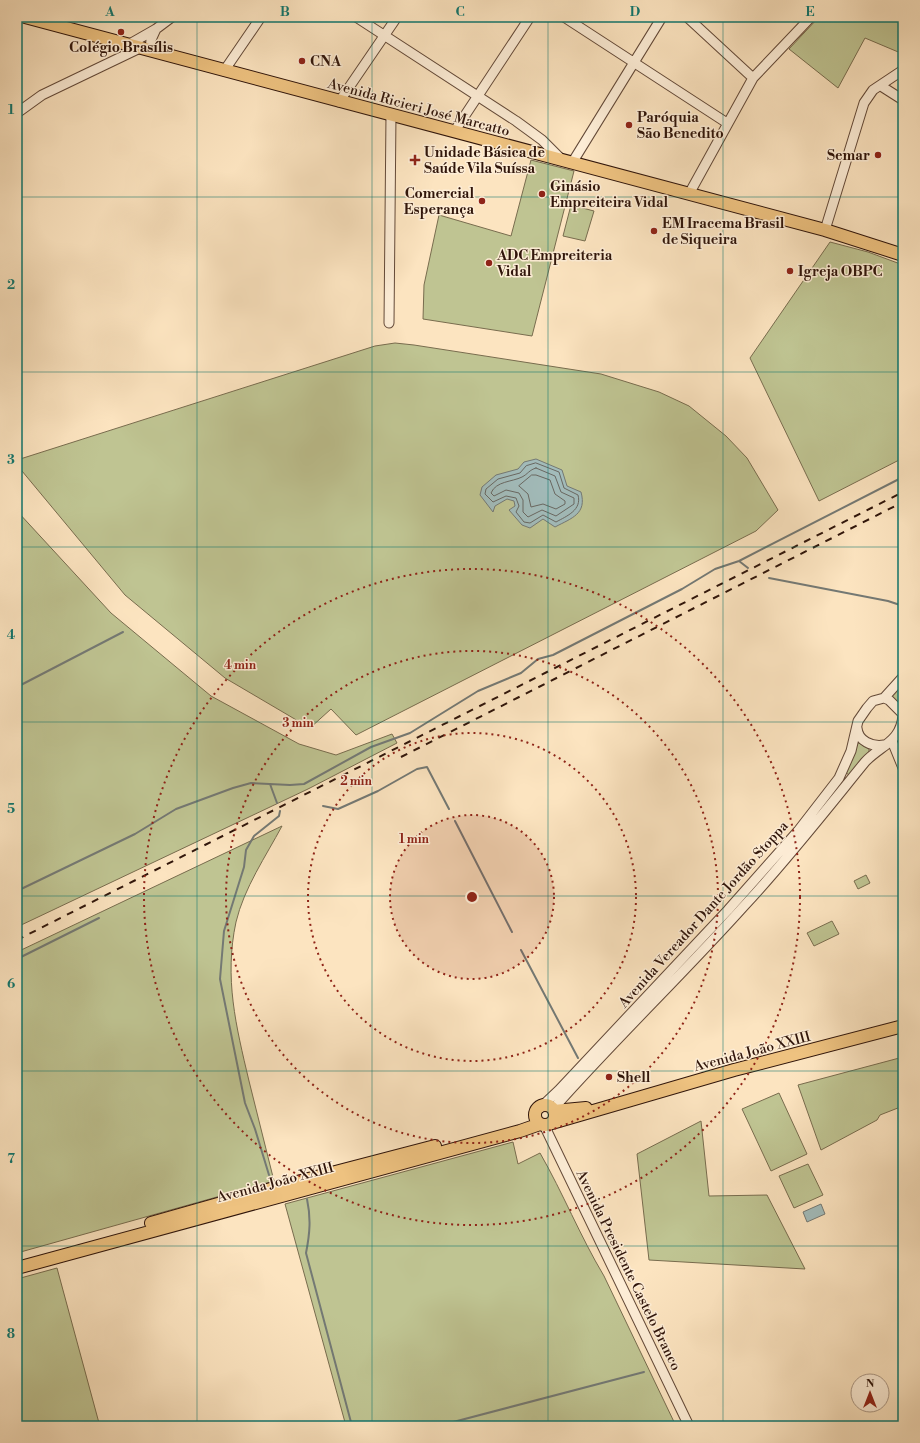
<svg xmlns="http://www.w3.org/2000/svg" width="920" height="1443" viewBox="0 0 920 1443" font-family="'Libre Bodoni',serif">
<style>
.green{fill:#bfc492;stroke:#786c4e}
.water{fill:#a2bcbb;stroke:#747974}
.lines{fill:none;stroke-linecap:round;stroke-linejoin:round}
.shore{stroke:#696862;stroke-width:1}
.stream{stroke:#747974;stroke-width:2}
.minor-casing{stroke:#634938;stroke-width:11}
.major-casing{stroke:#30150a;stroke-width:14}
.minor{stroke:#fdedd6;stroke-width:9}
.major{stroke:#eec280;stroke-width:12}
.rail{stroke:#30150a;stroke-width:2;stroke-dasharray:7 7;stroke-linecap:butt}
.grid{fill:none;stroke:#0f766e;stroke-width:1;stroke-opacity:0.55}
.ring{fill:none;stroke:#8f2418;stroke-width:2;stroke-dasharray:2 4}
.poi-dot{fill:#8f2418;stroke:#fdedd6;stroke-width:1.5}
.labels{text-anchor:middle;stroke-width:3;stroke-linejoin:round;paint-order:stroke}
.poi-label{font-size:14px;font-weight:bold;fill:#30150a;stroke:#fdedd6;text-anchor:start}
.street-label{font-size:14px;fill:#30150a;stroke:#fdedd6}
.centre{fill:#8f2418;stroke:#fdedd6;stroke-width:2}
.ring-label{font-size:12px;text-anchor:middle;font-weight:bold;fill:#8f2418;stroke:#fdedd6;stroke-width:3;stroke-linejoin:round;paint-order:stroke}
.neatline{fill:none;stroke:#0f766e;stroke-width:1.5}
.grid-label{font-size:13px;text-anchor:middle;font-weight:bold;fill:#0f766e}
</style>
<rect width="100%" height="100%" fill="#fce4c0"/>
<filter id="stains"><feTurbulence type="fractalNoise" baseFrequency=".005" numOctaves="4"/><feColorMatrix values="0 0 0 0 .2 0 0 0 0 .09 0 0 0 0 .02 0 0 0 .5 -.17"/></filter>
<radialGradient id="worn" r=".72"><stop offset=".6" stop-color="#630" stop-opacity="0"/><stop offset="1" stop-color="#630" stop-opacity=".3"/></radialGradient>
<!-- green -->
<path class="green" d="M819 17H903V54L865 38 838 88 789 49Z
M531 160 574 171 532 336 423 319 424 285 439 215 511 236Z
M571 205 594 211 585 241 563 236Z
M830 242 868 252 903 265V292L901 296 903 297V458L819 501 750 358Z
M395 343 414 345 601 374 659 392 689 406 726 436 747 458 778 510 756 531 356 735 331 709 310 728 225 678 125 595 17 465V460L375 346Z
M17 511 111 613 211 696 299 744 336 755 392 734 397 743 308 789 17 927Z
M903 684V696L900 704H898L888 697Z
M857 742 869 749V752L849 775 845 772Z
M282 826C266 856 244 888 236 922 224 978 236 1026 249 1081 257 1114 266 1148 274 1181L17 1253V952Z
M866 875 870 883 858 889 854 881Z
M832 921 839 934 814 946 807 933Z
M903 1057V1106L880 1115 877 1120 821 1150 798 1085Z
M779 1093 807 1154 771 1171 742 1109Z
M701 1121 709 1196 767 1195 805 1269 649 1260 637 1154Z
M513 1142 518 1164 540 1153C563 1193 580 1236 604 1276L676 1426H346L285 1204Z
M808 1164 823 1195 794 1208 779 1176Z
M57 1268 99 1423 97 1424V1426H17V1279Z"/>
<!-- water -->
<path class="water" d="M536 459 562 470 567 486 581 492C587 514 572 518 555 527L543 519 530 528 522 525 509 510 515 506 514 501 507 499 495 506 493 512 480 495 482 487 496 475 518 469 524 462Z
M821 1204 825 1214 807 1222 803 1212Z"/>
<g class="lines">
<!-- shore -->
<path class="shore" d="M536 463 559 472 564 488 578 495C582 510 567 516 556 522L543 515 530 523 524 522 516 512 519 506 516 498 506 496 493 502 485 494 486 489 498 479 520 473 526 466Z
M536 468 555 476 561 492 574 498V504L556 516 542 510 528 517 523 512V500L519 493 506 490 494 496 491 493C496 481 512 482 522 477 528 474 529 470 536 468Z
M532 475H536L550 480 555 494 565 501V504L556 509 543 504 531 507 528 494 519 486Z"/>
<!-- stream -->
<path class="stream" d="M739 561 748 568
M769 578 888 601 903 606
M17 687 123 632
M270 784 277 803
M323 806 338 809 378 791 417 769 427 767 449 809
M455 821 512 932
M17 891 135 834 176 809 233 788 251 783 290 785 304 784 371 747 410 733 478 691 521 673 538 659 553 655 682 589 715 569 739 561 903 477
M521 950 578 1058
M17 959 99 918
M269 1175 255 1129 245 1103 220 979 224 931 244 867 246 850 254 836 279 816 280 811
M307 1199C311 1218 310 1233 306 1253L352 1426
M438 1426 644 1372"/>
<defs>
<path id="minor" d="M356 17 516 121 542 140 562 160
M564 17 727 123
M687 17 753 78
M128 48V45L156 29 172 17
M150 50 151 40 156 29
M224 71 261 17
M881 86 903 100
M339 102 397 17
M17 113 42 95 140 48
M454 132 530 17
M572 163 662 17
M689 194 753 78 811 17
M825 230 864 103 873 90 903 70
M389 323 391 114
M884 698 889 700 903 714
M857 728C858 741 872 747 884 745
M892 741 903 768
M540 1108 559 1090 728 910 798 831 839 778 851 751 858 721 867 708 873 701 884 698 903 677
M553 1109C615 1039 682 975 744 906 787 860 826 810 865 762 881 745 901 742 903 715
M544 1125 689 1426"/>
<path id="major" d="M25 17 825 230 903 255
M535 1115a10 10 0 1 1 20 0a10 10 0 1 1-20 0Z
M554 1111 586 1108
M552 1123 734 1070 903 1026
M151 1223 278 1187 435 1146
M17 1268 520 1131 540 1124"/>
</defs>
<!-- minor casing -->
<use href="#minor" class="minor-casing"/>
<!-- major casing -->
<use href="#major" class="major-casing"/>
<!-- minor -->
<use href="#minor" class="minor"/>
<!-- major -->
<use href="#major" class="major"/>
<!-- rail -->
<path class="rail" d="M401 757 903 502
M17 940 903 492"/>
</g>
<!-- grid -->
<path class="grid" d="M197 17V1426M372 17V1426M548 17V1426M723 17V1426M17 197H903M17 372H903M17 547H903M17 722H903M17 896H903M17 1071H903M17 1246H903"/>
<!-- distance rings -->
<circle cx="472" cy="897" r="82" fill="#8f2418" fill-opacity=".12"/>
<g class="ring">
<circle cx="472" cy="897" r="82"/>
<circle cx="472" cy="897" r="164"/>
<circle cx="472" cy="897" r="246"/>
<circle cx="472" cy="897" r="328"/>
</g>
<!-- markers -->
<g class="poi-dot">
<circle cx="121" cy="32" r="4"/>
<circle cx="302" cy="61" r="4"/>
<circle cx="629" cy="125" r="4"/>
<circle cx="878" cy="155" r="4"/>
<path d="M413 154h4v4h4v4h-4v4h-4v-4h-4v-4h4z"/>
<circle cx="542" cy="194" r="4"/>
<circle cx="482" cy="201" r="4"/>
<circle cx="654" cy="231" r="4"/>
<circle cx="489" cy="263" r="4"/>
<circle cx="790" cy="271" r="4"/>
<circle cx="609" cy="1077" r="4"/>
</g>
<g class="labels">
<!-- poi labels -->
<g class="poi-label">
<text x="121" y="52" text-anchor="middle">Colégio Brasílis</text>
<text x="310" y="66">CNA</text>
<text x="637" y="122">Paróquia<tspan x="637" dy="16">São Benedito</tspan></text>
<text x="424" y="157">Unidade Básica de<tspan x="424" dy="16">Saúde Vila Suíssa</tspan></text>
<text x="870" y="160" text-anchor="end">Semar</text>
<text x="550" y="191">Ginásio<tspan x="550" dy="16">Empreiteira Vidal</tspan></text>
<text x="474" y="198" text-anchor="end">Comercial<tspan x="474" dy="16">Esperança</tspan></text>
<text x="662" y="228">EM Iracema Brasil<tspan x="662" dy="16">de Siqueira</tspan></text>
<text x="497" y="260">ADC Empreiteria<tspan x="497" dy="16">Vidal</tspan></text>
<text x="798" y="276">Igreja OBPC</text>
<text x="617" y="1082">Shell</text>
</g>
<!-- street labels -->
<g class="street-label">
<text transform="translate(419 107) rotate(15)" y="5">Avenida Ricieri José Marcatto</text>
<text transform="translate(703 914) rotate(-48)" y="5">Avenida Vereador Dante Jordão Stoppa</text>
<text transform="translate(752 1051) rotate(-15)" y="5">Avenida João XXIII</text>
<text transform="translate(275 1182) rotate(-15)" y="5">Avenida João XXIII</text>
<text transform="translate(629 1270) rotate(64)" y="5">Avenida Presidente Castelo Branco</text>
</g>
</g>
<circle cx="472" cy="897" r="6" class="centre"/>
<g class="ring-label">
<text x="240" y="669">4 min</text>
<text x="298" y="727">3 min</text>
<text x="356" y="785">2 min</text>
<text x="414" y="843">1 min</text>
</g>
<!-- margin -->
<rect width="920" height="1443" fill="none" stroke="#fce4c0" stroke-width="44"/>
<!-- north arrow -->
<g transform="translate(870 1393)"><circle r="19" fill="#fdedd6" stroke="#ab9784"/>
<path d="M0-3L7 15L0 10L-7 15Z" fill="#8f2418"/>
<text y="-6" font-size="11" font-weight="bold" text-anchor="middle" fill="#30150a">N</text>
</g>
<rect x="22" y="22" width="876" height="1399" class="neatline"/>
<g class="grid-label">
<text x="110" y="16">A</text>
<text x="285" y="16">B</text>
<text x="460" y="16">C</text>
<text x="635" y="16">D</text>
<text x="810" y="16">E</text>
<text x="11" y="114">1</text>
<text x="11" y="289">2</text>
<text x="11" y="464">3</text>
<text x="11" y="639">4</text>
<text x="11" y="813">5</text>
<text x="11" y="988">6</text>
<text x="11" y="1163">7</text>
<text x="11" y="1338">8</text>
</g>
<rect width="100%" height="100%" filter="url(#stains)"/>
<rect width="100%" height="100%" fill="url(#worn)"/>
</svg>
